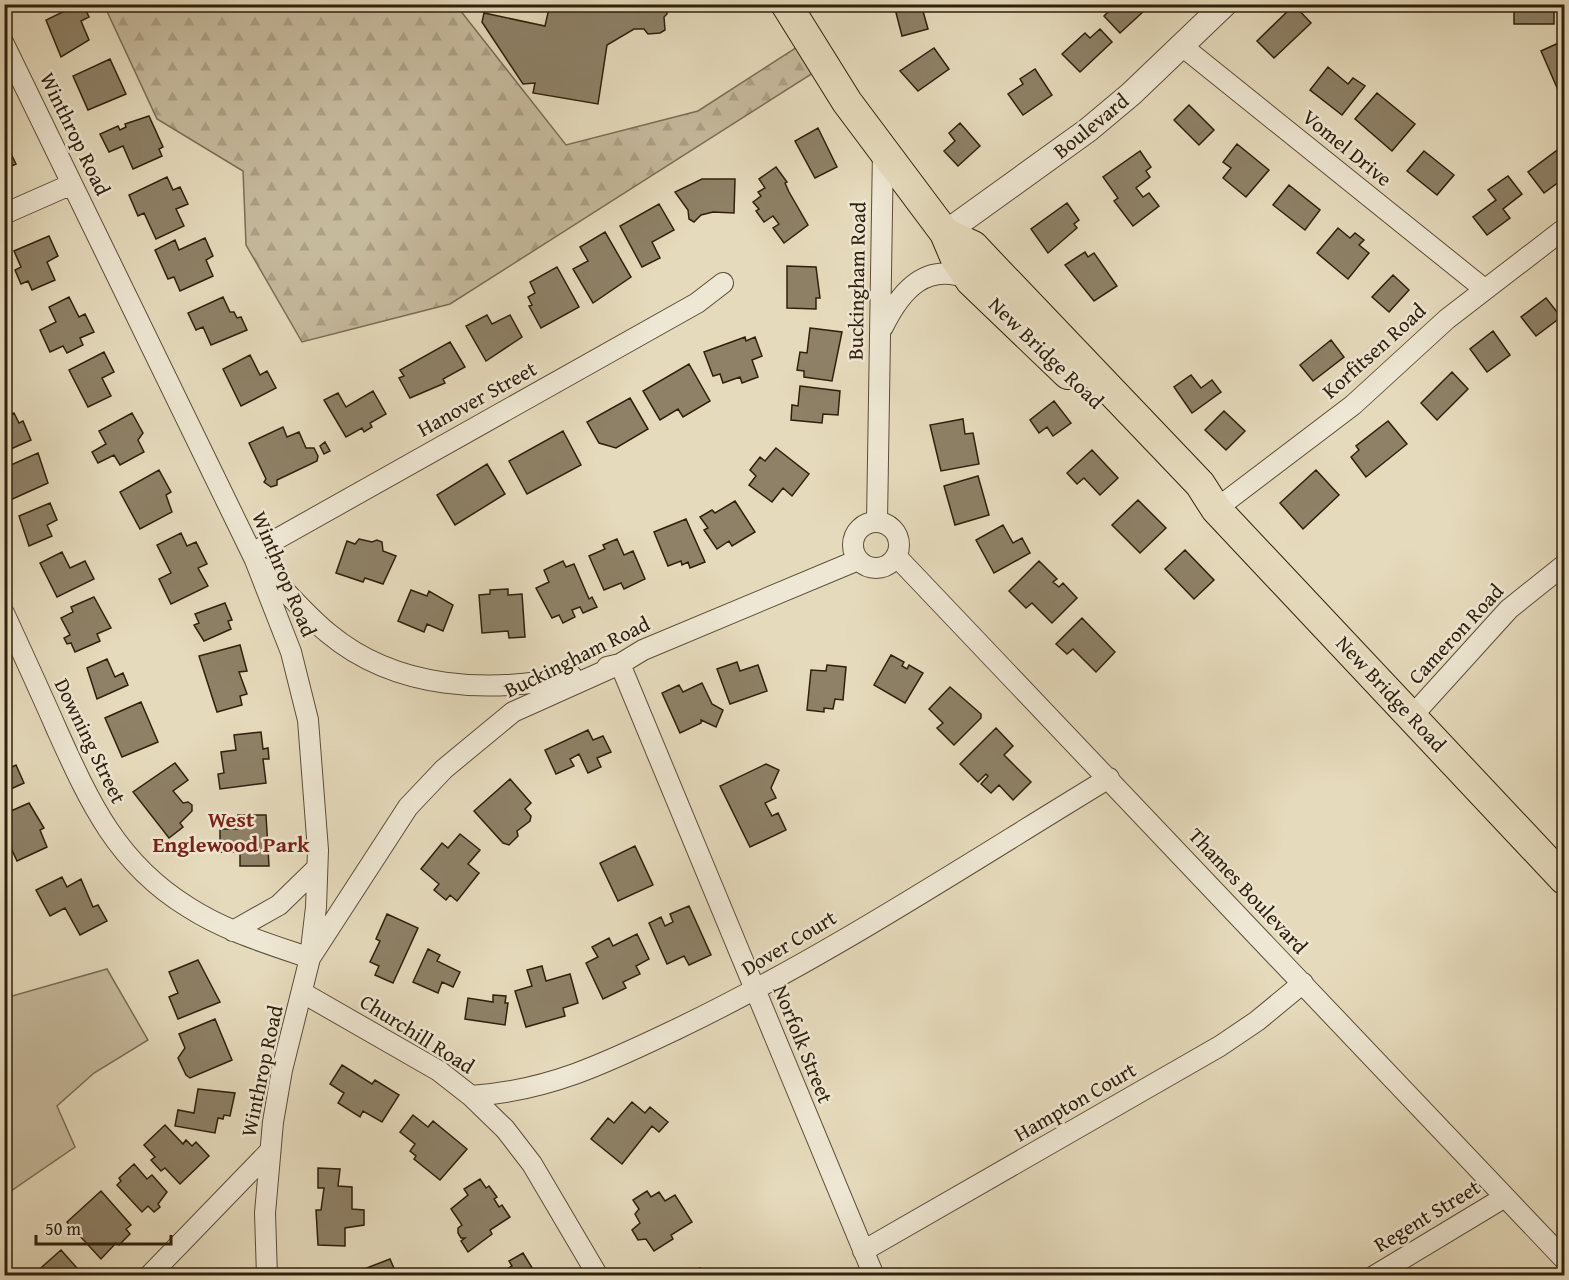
<svg xmlns="http://www.w3.org/2000/svg" width="1569" height="1280" viewBox="0 0 1569 1280" font-family="'Gentium Book Plus',serif">
<style>
.forest{fill:url(#forest-firs);stroke:#7a6d55;stroke-width:1.5}
.park{fill:#c6ba9d;stroke:#7a6d55;stroke-width:1.5}
.building{fill:#8e8167;stroke:#2f200d;stroke-width:1.5}
.lines{fill:none;stroke-linecap:round;stroke-linejoin:round}
.minor-casing{stroke:#5c4e38;stroke-width:22}
.tertiary-casing{stroke:#5c4e38;stroke-width:26}
.primary-casing{stroke:#2f200d;stroke-width:32}
.minor{stroke:#eee7d3;stroke-width:20}
.tertiary{stroke:#eee7d3;stroke-width:24}
.primary{stroke:#e5dabb;stroke-width:30}
.labels{text-anchor:middle;stroke-width:5;stroke-linejoin:round;paint-order:stroke}
.street-label{font-size:21px;fill:#2f200d;stroke:#eee7d3}
.neighbourhood-label{font-size:22px;font-weight:bold;fill:#7a1f14;stroke:#eee7d3}
</style>
<defs>
<pattern id="forest-firs" width="22" height="20" patternUnits="userSpaceOnUse" patternTransform="scale(1.5)"><rect width="22" height="20" fill="#c6ba9d"/><path d="M5 1l3.5 6h-7zM16 11l3.5 6h-7z" fill="#aaa086"/></pattern>
</defs>
<rect width="100%" height="100%" fill="#e5dabb"/>
<filter id="stains"><feTurbulence type="fractalNoise" baseFrequency=".00333" numOctaves="4"/><feColorMatrix values="0 0 0 0 .2 0 0 0 0 .09 0 0 0 0 .02 0 0 0 .5 -.17"/></filter>
<radialGradient id="worn" r=".72"><stop offset=".6" stop-color="#630" stop-opacity="0"/><stop offset="1" stop-color="#630" stop-opacity=".3"/></radialGradient>
<!-- forest -->
<path class="forest" d="M104 5H456L566 145 698 111 808 40 824 66 450 304 302 342 246 245 243 171 157 119Z"/>
<!-- park -->
<path class="park" d="M107 969 148 1040 94 1073 57 1106 75 1147 5 1195V998Z"/>
<!-- building -->
<path class="building" d="M79 4H83L89 17 81 21 89 40 61 57 46 20Z
M668 4 667 14 664 17 665 30 660 33 648 34 644 29H634L607 45 598 104 533 93 535 83 523 84 482 22 484 13 545 26 550 4Z
M921 4 928 29 902 36 894 5Z
M1116 4H1138L1144 11 1120 33 1104 16Z
M1511 4H1559V9H1554V24H1514V9H1511Z
M1294 5 1311 23 1274 58 1257 41Z
M1100 29 1112 42 1080 72 1062 54 1085 33 1090 38Z
M1563 41 1564 87 1558 90 1541 51Z
M934 48 949 69 918 91 900 71Z
M110 59 126 94 88 110 73 76Z
M1328 67 1348 84 1353 78 1365 86 1342 115 1310 90Z
M1035 69 1052 95 1023 115 1008 94 1023 84 1020 79Z
M1377 93 1415 124 1392 151 1355 119Z
M1189 105 1214 130 1199 145 1174 120Z
M149 116 163 147 159 149 162 156 133 169 123 146 109 152 100 134 118 126 120 130 126 127 125 124Z
M960 123 980 146 958 166 944 151 955 141 949 133Z
M818 128 837 167 815 178 795 141Z
M4 139 16 164 4 169Z
M1237 144 1269 170 1246 197 1223 178 1231 168 1223 162Z
M1564 145V178L1544 193 1528 172Z
M1140 151 1151 167 1146 171 1150 177 1136 188 1143 197 1149 193 1159 206 1133 226 1114 201 1118 198 1103 177Z
M1424 151 1454 175 1437 195 1407 171Z
M776 167 787 182 785 183 789 192 808 225 784 243 773 228 779 224 773 216 764 222 756 211 759 209 753 202 761 196 758 192 765 188 759 179Z
M1508 176 1522 194 1503 209 1510 218 1487 235 1473 217 1496 200 1488 190Z
M167 177 173 190 180 187 188 204 176 209 184 226 156 239 144 213 138 216 129 195Z
M702 179H735L734 213 713 212 701 215 694 222 689 219 688 210 675 192Z
M1289 185 1320 210 1305 230 1273 205Z
M1067 203 1079 220 1074 224 1077 228 1048 253 1031 229Z
M659 204 674 230 652 242 660 258 642 267 620 226Z
M1338 228 1350 238 1355 233 1364 240 1359 245 1369 253 1348 279 1317 253Z
M605 232 631 277 593 303 573 269 588 261 580 247Z
M49 236 58 256 47 262 55 280 32 290 28 281 21 284 15 270 21 267 14 251Z
M205 238 213 256 206 260 213 276 180 291 174 277 168 279 155 250 175 240 179 250Z
M1085 252 1088 257 1094 253 1117 286 1094 301 1065 265Z
M787 266 816 267 820 298H816V309L787 308Z
M557 267 579 307 541 328 529 306 532 305 528 297 535 293 530 282Z
M1393 275 1409 290 1389 312 1372 297Z
M69 297 79 317 85 314 94 332 80 338 83 345 67 353 63 346 50 352 40 330 56 322 49 307Z
M223 297 230 312H234L237 318 241 317 247 330 211 345 203 327 196 330 188 313Z
M1546 298 1561 317 1536 336 1521 317Z
M487 315 492 324 510 315 522 337 486 361 466 326Z
M810 328 842 332 832 381 804 377V371L797 370 800 352 807 353Z
M1493 331 1510 355 1487 372 1470 349Z
M745 337 746 341 755 337 762 356 752 360 758 377 742 383 740 377 723 383 720 374 713 376 704 352Z
M1331 340 1344 357 1313 381 1300 365Z
M450 342 465 367 443 379 445 383 410 398 399 378 404 376 400 370Z
M104 352 114 372 102 378 111 396 88 407 69 370Z
M250 355 260 375 267 371 276 388 241 406 223 369Z
M689 364 710 401 683 417 678 409 660 420 643 391Z
M1452 372 1468 389 1437 420 1421 403Z
M1191 375 1201 388 1212 380 1221 392 1192 413 1174 387Z
M800 386 840 391 838 415 823 414 822 423 791 420 792 405 798 406Z
M373 391 386 414 370 423 372 427 364 432 362 428 346 437 324 400 338 393 346 407Z
M630 398 648 429 616 448 599 443 587 422Z
M1054 401 1071 423 1053 436 1047 427 1039 433 1030 420Z
M1224 411 1245 431 1226 450 1205 430Z
M14 413 19 423 23 421 31 440 4 452V418Z
M132 413 143 433 138 440 144 452 120 465 114 455 98 463 92 452 106 444 99 431Z
M963 419 965 434 973 433 979 464 941 471 930 425Z
M1388 421 1407 444 1366 477 1351 457 1359 450 1356 446Z
M283 427 287 437 299 432 306 448H314L318 456 317 461 277 480V485L271 487 264 482 266 479 249 443Z
M563 431 581 465 527 494 509 461Z
M325 442 330 451 324 454 320 446Z
M776 448 809 474 792 496 783 488 772 502 749 485 756 476 750 470 760 457 765 461Z
M1092 450 1118 478 1100 495 1084 478 1077 484 1067 473Z
M38 453 48 483 8 501 4 494V468Z
M487 464 505 494 455 525 437 495Z
M159 470 171 492 166 495 172 512 140 529 120 492Z
M1316 470 1339 495 1303 529 1280 503Z
M978 476 989 515 955 525 944 486Z
M1138 500 1166 528 1140 553 1112 525Z
M735 501 755 532 732 546 729 541 717 549 704 530 708 528 700 517 712 510 715 513Z
M50 503 57 520 47 525 52 536 29 546 19 516Z
M686 519 705 562 690 568 688 562 682 565 681 561 668 566 654 532Z
M1003 525 1013 543 1022 538 1030 553 994 573 976 540Z
M181 533 187 546 196 542 207 564 198 568 208 586 171 604 159 579 171 573 157 545Z
M359 539 372 542 377 540 382 542 383 551 396 556 383 584 365 578 363 582 336 573 347 541 355 544Z
M617 539 624 555 633 551 645 579 624 589 621 583 604 590 589 556 605 549 603 545Z
M1185 550 1214 580 1194 599 1165 569Z
M62 552 70 568 85 561 94 579 57 597 40 563Z
M563 561 566 567 574 564 589 599 592 597 597 607 583 613 580 607 572 610 575 617 563 623 559 615 552 618 536 588 549 582 544 570Z
M1039 561 1057 579 1053 582 1059 587 1063 583 1077 598 1052 623 1032 603 1026 608 1009 591Z
M508 589V595L522 594 525 637 509 638 508 631 482 633 479 595 490 594V590Z
M411 590 427 596 429 591 453 605 443 631 427 624 424 632 398 621Z
M94 597 111 628 97 634 100 641 75 652 71 643 67 644 64 638 70 635 61 618 73 612 71 607Z
M225 603 232 620 228 621 231 629 204 641 194 625 199 623 195 614Z
M1082 618 1115 652 1096 672 1073 649 1067 654 1056 644Z
M240 645 247 671 239 672 247 694 240 696 242 705 217 712 199 656Z
M891 655 904 662 902 666 907 669 909 665 923 673 905 703 874 685Z
M107 659 115 677 123 673 128 685 97 699 87 668Z
M737 662 740 671 758 665 767 691 730 704 717 669Z
M827 665 846 667 843 700 835 699 833 709 824 708V712L807 710 811 670 826 671Z
M702 683 712 704 723 710 716 727 701 720V723L680 733 662 693 679 685 683 692Z
M950 687 981 714V718L954 745 937 728 943 723 929 709Z
M141 702 158 742 122 757 105 718Z
M996 728 1013 746 1004 755 1031 782 1013 800 999 785 991 793 981 784 988 776 986 774 978 782 960 764Z
M588 730 593 740 603 736 611 752 597 758 601 767 588 773 579 754 570 759 574 766 556 774 545 750Z
M261 732 263 749 268 748 269 759H263L266 783 220 789 218 774 224 773 221 752 236 750 234 735Z
M4 754H7L12 767 16 765 24 783 4 792Z
M175 763 188 780 173 791 183 803 188 802 192 805V811L180 823 183 827 169 838 133 792Z
M766 764 779 770 771 788 776 798 765 803 772 816 778 813 786 830 750 847 720 786Z
M510 779 531 803 525 809 531 816 530 821 517 831 518 836 509 845 503 843 474 811Z
M29 803 44 828 40 830 47 847 17 861 11 848 4 851V814Z
M238 815H266L269 866H240V852H220V829H238Z
M460 834 480 850 468 864 479 873 457 901 450 895 446 900 434 890 439 884 421 869 442 843 448 848Z
M635 846 653 885 618 901 600 863Z
M62 877 67 887 81 879 93 907 98 905 107 921 80 935 65 908 50 916 36 890Z
M689 906 711 955 689 965 684 956 667 964 649 923 661 917 665 926 673 922 670 914Z
M387 914 418 928 393 983 375 975 379 966 370 962 380 941 376 939Z
M637 934 649 959 636 966 640 974 623 982 626 988 603 999 586 963 598 957 592 947 609 938 613 946Z
M428 949 440 955 437 961 460 972 453 987 442 982 438 993 413 982Z
M198 960 220 1002 178 1019 169 997 178 993 169 972Z
M542 966 546 981 570 974 578 1003 563 1008 565 1016 526 1027 515 991 532 986 527 970Z
M493 995 506 996 505 1003H508L505 1025 465 1019 468 998 493 1002Z
M215 1019 232 1060 190 1078 186 1075 178 1058 185 1048 179 1034Z
M342 1065 372 1084 375 1080 399 1095 382 1122 363 1111 360 1117 338 1103 344 1093 330 1084Z
M198 1089 235 1093 230 1116 224 1115 223 1119 218 1118 215 1133 175 1126 178 1110 194 1113Z
M632 1102 645 1113 650 1107 668 1122 659 1132 652 1126 622 1164 591 1139 608 1118 614 1123Z
M413 1115 428 1127 433 1121 467 1149 440 1180 414 1159 416 1156 410 1151 415 1144 400 1132Z
M165 1125 183 1144 186 1140 192 1146 196 1142 209 1156 180 1184 165 1168 161 1171 151 1160 155 1157 144 1145Z
M134 1164 147 1179 152 1175 167 1192 158 1204 160 1207 154 1212 148 1206 142 1212 117 1185 121 1181 119 1178Z
M318 1168 340 1169 338 1186 352 1187V1209L364 1210V1225L345 1228V1246L318 1245 316 1210H321L324 1188H318Z
M480 1179 486 1188 489 1186 497 1197 494 1199 499 1207 502 1205 510 1217 490 1230 492 1234 468 1252 461 1241 465 1238H461L458 1233V1228L462 1225 451 1209 468 1195 464 1189Z
M101 1191 131 1225 126 1229 130 1234 119 1245 116 1243 101 1259 67 1222Z
M647 1191 651 1197 659 1192 665 1201 675 1195 692 1222 671 1235 673 1239 654 1251 646 1239 638 1240 632 1230 640 1223 635 1214 639 1209 633 1200Z
M61 1250 84 1276H35L34 1274Z
M523 1253 537 1276H505L502 1272 512 1266 509 1261Z
M390 1259 396 1273 401 1276H346Z
M700 1268 703 1276H681Z"/>
<g class="lines">
<defs>
<path id="minor" d="M4 44 255 560 291 652 308 720 318 850 316 907 310 958 282 1070 273 1122 265 1213 267 1276
M1182 46 1483 288
M4 214 72 184
M883 327C901 290 927 260 971 280
M1216 509 1353 405 1447 319 1564 229
M853 545a23 23 0 1 1 46 0a23 23 0 1 1-46 0Z
M877 522 883 150
M252 553 697 303 723 283
M896 556 1564 1259
M263 568C285 590 305 614 328 633 396 690 490 694 572 676
M4 613C22 652 40 691 57 730 90 803 117 863 188 907 225 931 269 944 310 958L408 807 444 769 513 712 620 664 643 650 858 560
M607 667 620 664 874 1276
M1412 716 1509 609 1564 565
M233 931 279 905 317 868
M303 993 439 1071 471 1096 505 1129 532 1164 598 1276
M471 1096C549 1091 608 1062 677 1029 827 957 967 864 1109 778
M863 1251 1220 1046 1257 1021 1303 983
M149 1276 269 1152
M1374 1276 1505 1197"/>
<path id="tertiary" d="M945 233 1088 130 1131 94 1225 4"/>
<path id="primary" d="M786 4 847 102 945 233 956 259 971 281 1068 374
M945 233 973 246 989 263 1200 484 1216 509 1564 879"/>
</defs>
<!-- minor casing -->
<use href="#minor" class="minor-casing"/>
<!-- tertiary casing -->
<use href="#tertiary" class="tertiary-casing"/>
<!-- primary casing -->
<use href="#primary" class="primary-casing"/>
<!-- minor -->
<use href="#minor" class="minor"/>
<!-- tertiary -->
<use href="#tertiary" class="tertiary"/>
<!-- primary -->
<use href="#primary" class="primary"/>
</g>
<g class="labels">
<!-- street labels -->
<g class="street-label">
<text transform="translate(1091 126) rotate(-39)" y="7">Boulevard</text>
<text transform="translate(75 134) rotate(64)" y="7">Winthrop Road</text>
<text transform="translate(1347 148) rotate(39)" y="7">Vomel Drive</text>
<text transform="translate(857 281) rotate(-89)" y="7">Buckingham Road</text>
<text transform="translate(1374 351) rotate(-42)" y="7">Korfitsen Road</text>
<text transform="translate(1046 353) rotate(44)" y="7">New Bridge Road</text>
<text transform="translate(477 399) rotate(-29)" y="7">Hanover Street</text>
<text transform="translate(284 574) rotate(67)" y="7">Winthrop Road</text>
<text transform="translate(1456 634) rotate(-47)" y="7">Cameron Road</text>
<text transform="translate(577 657) rotate(-26)" y="7">Buckingham Road</text>
<text transform="translate(1391 694) rotate(47)" y="7">New Bridge Road</text>
<text transform="translate(90 741) rotate(64)" y="7">Downing Street</text>
<text transform="translate(1248 891) rotate(47)" y="7">Thames Boulevard</text>
<text transform="translate(789 943) rotate(-31)" y="7">Dover Court</text>
<text transform="translate(417 1034) rotate(32)" y="7">Churchill Road</text>
<text transform="translate(803 1044) rotate(68)" y="7">Norfolk Street</text>
<text transform="translate(262 1071) rotate(-78)" y="7">Winthrop Road</text>
<text transform="translate(1075 1102) rotate(-30)" y="7">Hampton Court</text>
<text transform="translate(1427 1216) rotate(-31)" y="7">Regent Street</text>
</g>
<!-- neighbourhood labels -->
<g class="neighbourhood-label">
<text x="231" y="827">West<tspan x="231" dy="25">Englewood Park</tspan></text>
</g>
</g>
<!-- margin -->
<rect width="1569" height="1280" fill="none" stroke="#e5dabb" stroke-width="24"/>
<rect x="6" y="6" width="1557" height="1268" fill="none" stroke="#2f200d" stroke-width="3"/>
<rect x="12" y="12" width="1545" height="1256" fill="none" stroke="#2f200d" stroke-width="1.5"/>
<!-- scale -->
<path d="M36 1235v9h135v-9" fill="none" stroke="#2f200d" stroke-width="3"/>
<text x="45" y="1235" font-size="18" fill="#2f200d" stroke="#eee7d3" stroke-width="4.5" paint-order="stroke">50 m</text>
<rect width="100%" height="100%" filter="url(#stains)"/>
<rect width="100%" height="100%" fill="url(#worn)"/>
</svg>
